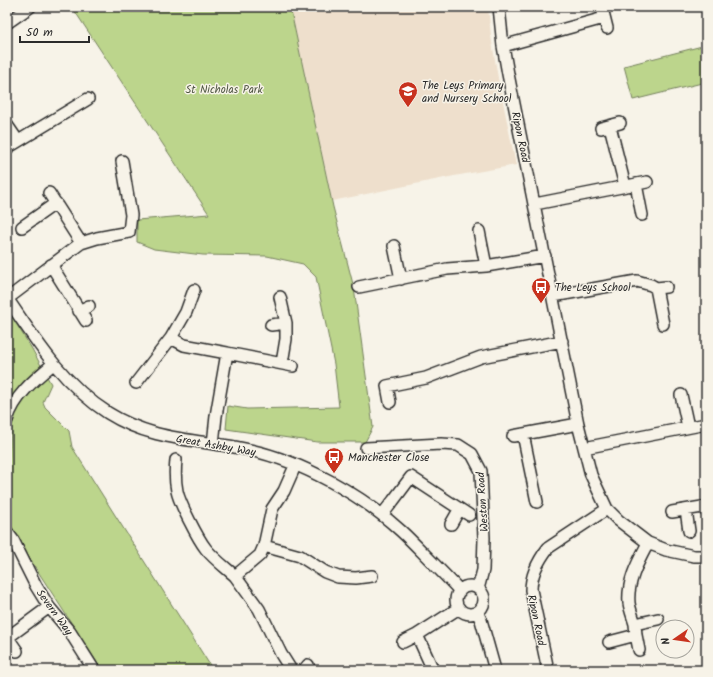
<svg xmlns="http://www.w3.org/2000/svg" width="713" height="677" viewBox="0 0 713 677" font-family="Kalam,sans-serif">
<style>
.built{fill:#eedfcc}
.green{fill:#bcd58c;stroke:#74805c}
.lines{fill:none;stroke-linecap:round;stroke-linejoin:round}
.minor-casing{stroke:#2b2b2b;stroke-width:14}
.minor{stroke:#f7f3e8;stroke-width:11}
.labels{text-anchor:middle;stroke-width:3;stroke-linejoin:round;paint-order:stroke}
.poi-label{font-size:11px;fill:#2b2b2b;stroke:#f7f3e8;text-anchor:start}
.park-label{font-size:11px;fill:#4f5643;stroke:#f7f3e8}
.street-label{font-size:11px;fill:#2b2b2b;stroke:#f7f3e8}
</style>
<rect width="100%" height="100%" fill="#f7f3e8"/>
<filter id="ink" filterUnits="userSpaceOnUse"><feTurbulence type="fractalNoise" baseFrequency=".025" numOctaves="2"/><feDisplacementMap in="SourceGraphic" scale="8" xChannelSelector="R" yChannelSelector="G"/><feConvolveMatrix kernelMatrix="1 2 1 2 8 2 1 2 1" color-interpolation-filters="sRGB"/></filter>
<g filter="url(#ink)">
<!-- built -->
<path class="built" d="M290 7H488L491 36 498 78 516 165 454 176 332 201Z"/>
<!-- green -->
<path class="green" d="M72 7H290L333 207 354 288 373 427 365 442H317L226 429 228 406 247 409 339 407 334 364 316 277 303 264 267 256 203 255 154 249 137 242V220L209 214Z
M706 45V82L633 100 624 66Z
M7 309 32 349 51 384 43 402 45 407 69 431 72 447 213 670H102L7 524V477L12 420 7 418Z"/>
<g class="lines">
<defs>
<path id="minor" d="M499 7 503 46 508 74 578 424 591 475 607 509 618 520 648 543 666 550 694 556H706
M602 8 607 28
M7 23 30 7
M503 46 604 18
M7 125 18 141
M610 126 625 186
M601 128 620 123
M7 148 88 99
M636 184 642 215
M49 193 81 243
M535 204 647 182
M22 227 56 203
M479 231 486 266
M394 246 401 279
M51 265 86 321
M359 287 447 269 486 266 545 256
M656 288 663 324
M553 296 637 281 651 285 656 288 666 287
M280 297 286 323V339L282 363
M7 298C36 341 64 385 108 413 154 442 200 439 250 450 301 461 362 495 401 531 412 541 422 552 433 563 442 572 451 581 460 591
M7 299 81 243 97 238 129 232 131 215 122 161
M79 311 89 306
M271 325 286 323
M171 338 186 312 194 290
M136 383 171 338 184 345 227 353
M681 395 688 427
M390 402 387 386 426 378 481 357 562 341
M7 420C14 396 35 379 53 364
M523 434 537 502
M513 436 578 424
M213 444 216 416 227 353 293 366
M366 448 441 444 458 445 472 454 481 471 484 538 483 570 478 589
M584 448 701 425
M176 460C175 470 175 481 177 491 179 502 198 539 206 549 214 559 225 567 235 576
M686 510 689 531
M672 512 702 507 706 511
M382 515 393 501 411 477 469 515
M451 524 459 510
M7 532 13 540 36 586 49 607 70 632 94 670
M264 546 300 556 325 572 338 577 356 578 372 576
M456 600a14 14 0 1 1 28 0a14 14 0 1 1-28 0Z
M477 612 481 620 495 670
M635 624C633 617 630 610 629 603 627 581 638 562 648 543
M417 635 433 670
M636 635 639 650
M7 638 49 607
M8 638 17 651
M403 642 417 635 459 608
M609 642 636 635 635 624 658 619
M291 670 281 654 259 609 235 576 260 555 264 546 272 509 284 491 295 466
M304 670 308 665
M548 670 531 590C531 574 538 561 548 548L607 509"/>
</defs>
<!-- minor casing -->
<use href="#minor" class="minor-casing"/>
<!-- minor -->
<use href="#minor" class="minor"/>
</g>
</g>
<!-- icons -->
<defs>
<symbol id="school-pin" viewBox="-11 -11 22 30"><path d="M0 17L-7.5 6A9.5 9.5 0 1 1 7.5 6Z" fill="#c8321e" stroke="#f7f3e8"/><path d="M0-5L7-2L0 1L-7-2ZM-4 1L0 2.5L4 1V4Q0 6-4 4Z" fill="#fff"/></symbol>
<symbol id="bus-pin" viewBox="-11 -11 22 30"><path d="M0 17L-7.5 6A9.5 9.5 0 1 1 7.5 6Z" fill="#c8321e" stroke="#f7f3e8"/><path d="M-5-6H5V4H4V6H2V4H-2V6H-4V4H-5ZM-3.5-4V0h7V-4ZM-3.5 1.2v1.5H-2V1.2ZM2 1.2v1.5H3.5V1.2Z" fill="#fff"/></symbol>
</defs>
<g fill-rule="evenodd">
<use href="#school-pin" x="397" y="80" width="22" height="30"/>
<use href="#bus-pin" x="530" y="276" width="22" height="30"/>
<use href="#bus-pin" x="323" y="446" width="22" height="30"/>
</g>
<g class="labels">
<!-- poi labels -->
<g class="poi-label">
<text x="422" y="89">The Leys Primary<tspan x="422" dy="13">and Nursery School</tspan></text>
<text x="555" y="291">The Leys School</text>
<text x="348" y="461">Manchester Close</text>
</g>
<!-- park labels -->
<g class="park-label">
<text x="224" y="93">St Nicholas Park</text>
</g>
<!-- street labels -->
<g class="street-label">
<text transform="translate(521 137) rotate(78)" y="4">Ripon Road</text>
<text transform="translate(216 445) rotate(10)" y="4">Great Ashby Way</text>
<text transform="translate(482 502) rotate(-94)" y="4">Weston Road</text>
<text transform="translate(55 612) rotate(54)" y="4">Severn Way</text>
<text transform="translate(537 620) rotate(78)" y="4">Ripon Road</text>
</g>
</g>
<!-- margin -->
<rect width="713" height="677" fill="none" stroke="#f7f3e8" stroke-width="24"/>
<rect x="12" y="12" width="689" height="653" fill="none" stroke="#2b2b2b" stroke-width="1.5" filter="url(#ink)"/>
<!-- north arrow -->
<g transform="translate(675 639) rotate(257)"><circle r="19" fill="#f7f3e8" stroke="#a5a39c"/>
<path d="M0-3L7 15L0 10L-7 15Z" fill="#c8321e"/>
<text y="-6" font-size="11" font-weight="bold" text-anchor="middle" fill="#2b2b2b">N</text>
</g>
<!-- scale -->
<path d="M20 36v6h69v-6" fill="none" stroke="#2b2b2b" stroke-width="2"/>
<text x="26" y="36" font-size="12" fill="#2b2b2b" stroke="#f7f3e8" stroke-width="3" paint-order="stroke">50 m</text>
</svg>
